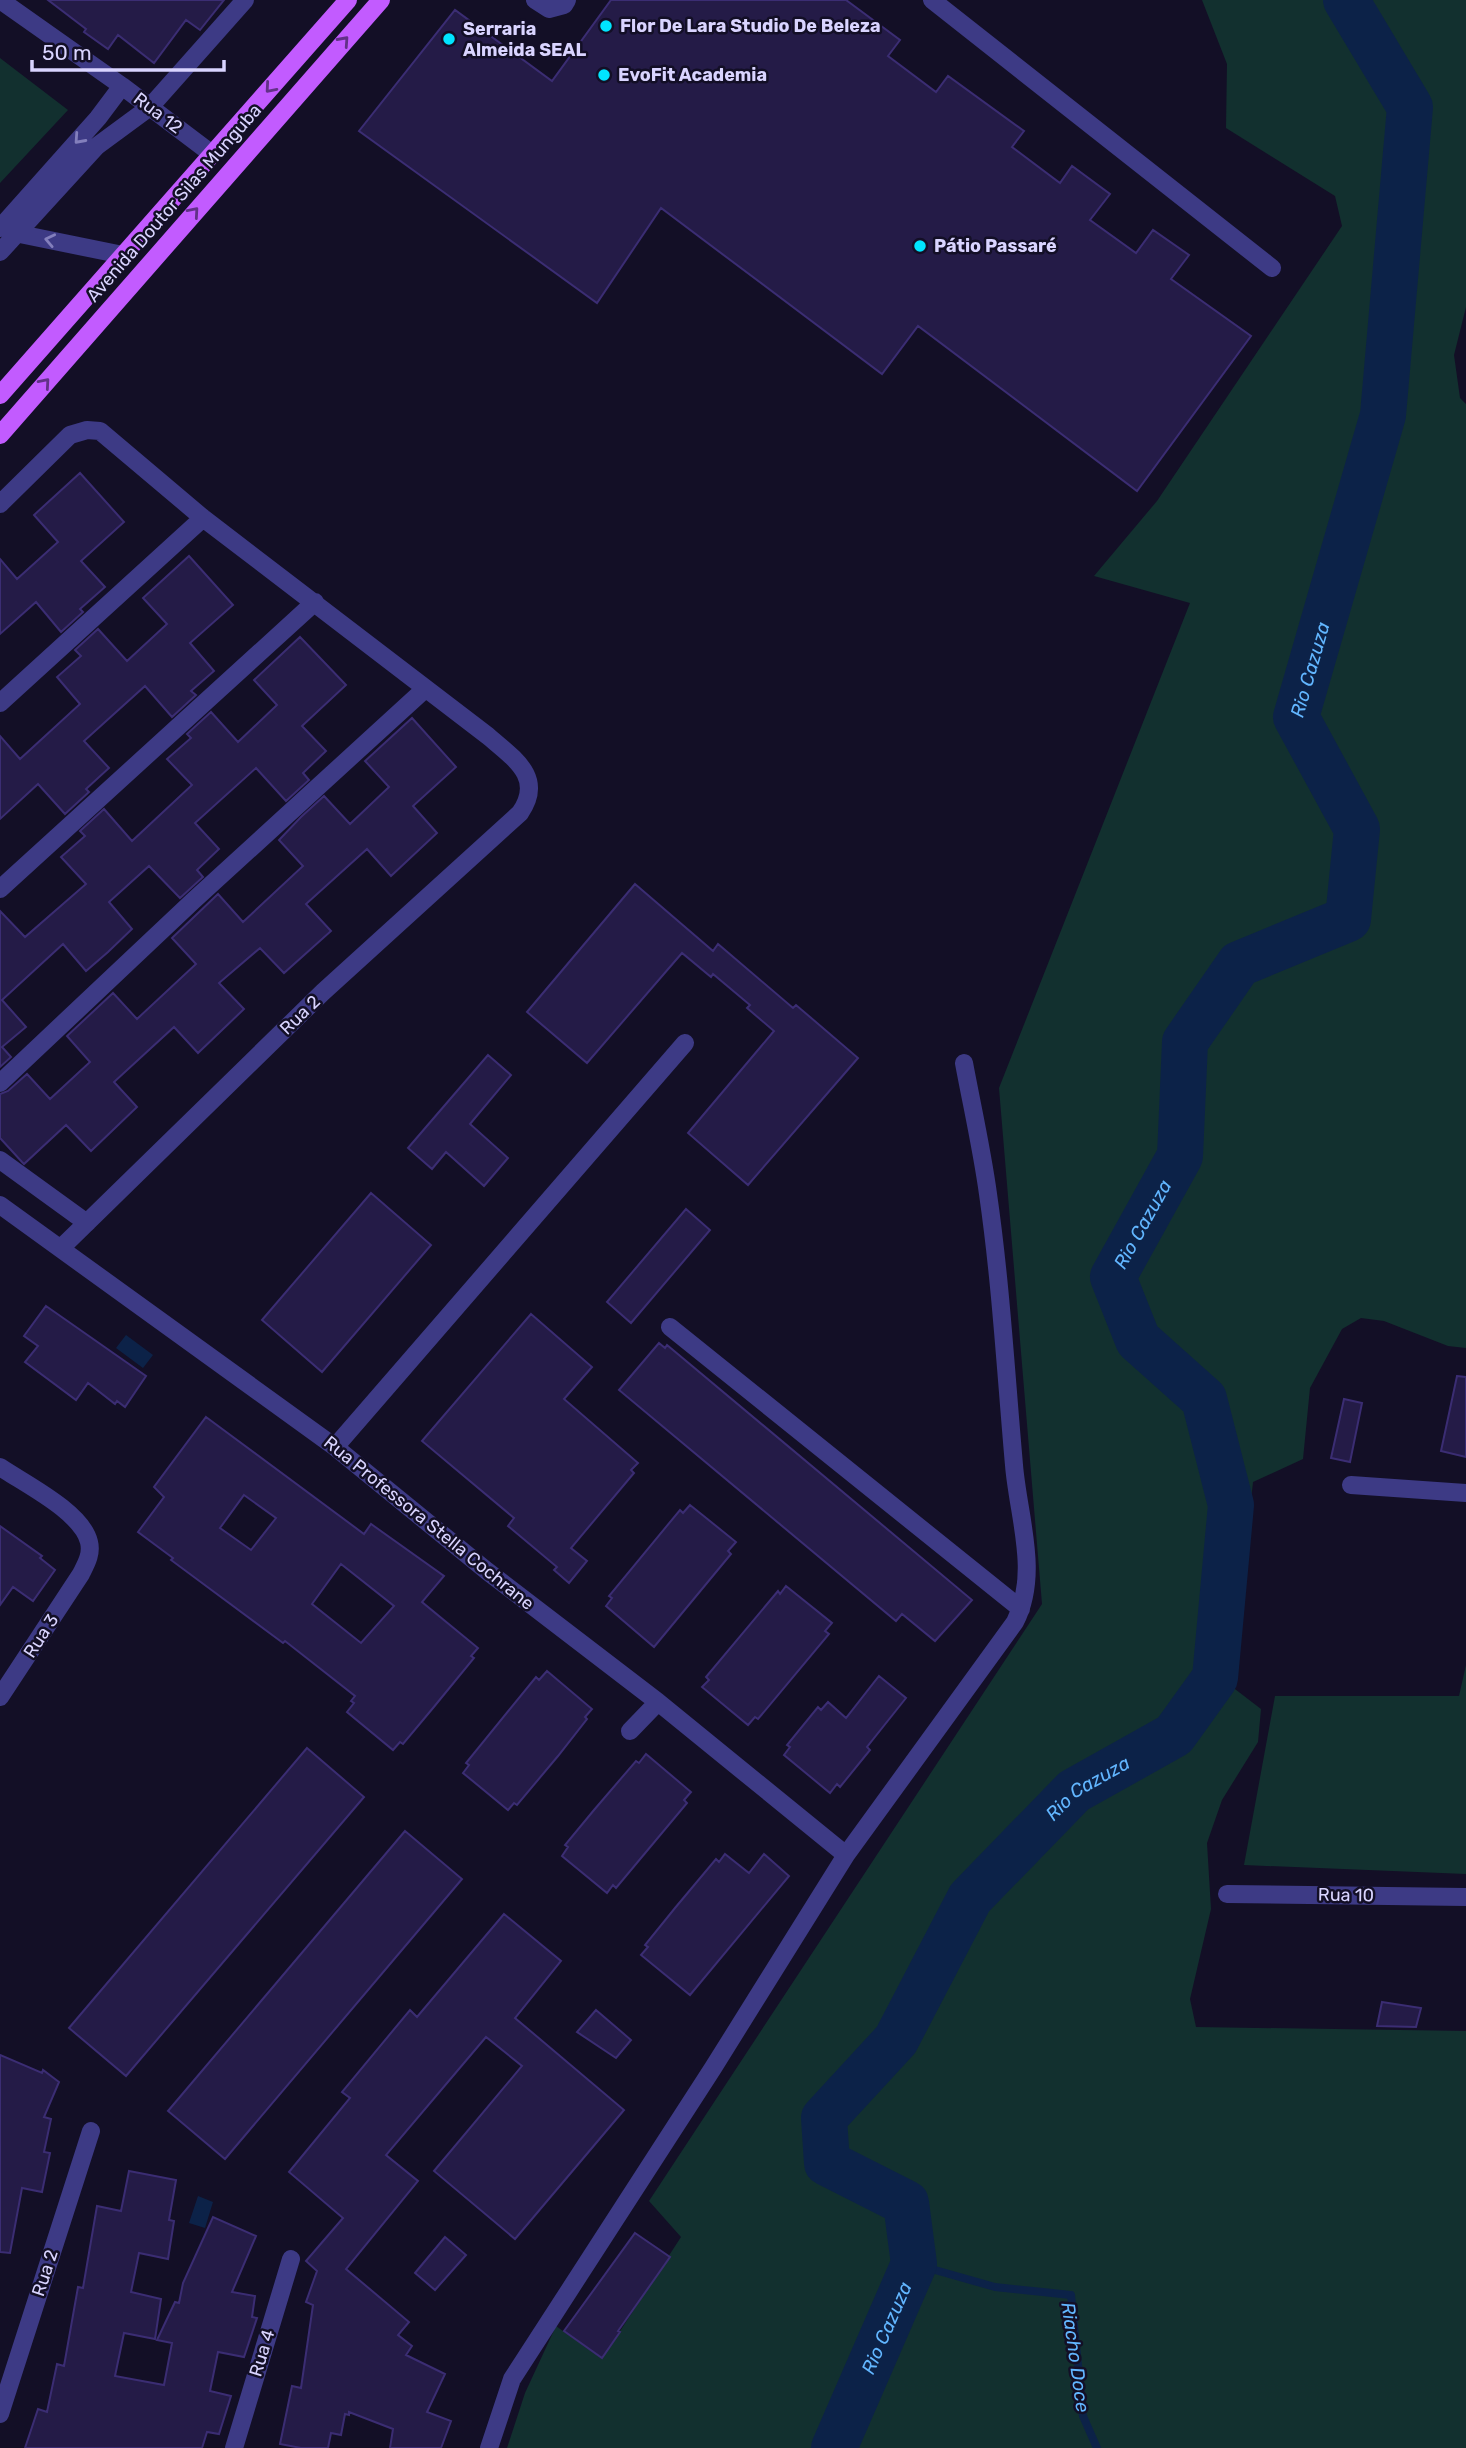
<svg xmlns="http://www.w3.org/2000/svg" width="1466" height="2448" viewBox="0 0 1466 2448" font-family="Rubik,sans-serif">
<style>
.green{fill:#12302f}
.water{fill:#0c2248}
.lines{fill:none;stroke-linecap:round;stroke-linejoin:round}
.stream{stroke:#0c2248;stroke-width:8}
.river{stroke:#0c2248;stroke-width:46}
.building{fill:#241b47;stroke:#3b2d73;stroke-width:2;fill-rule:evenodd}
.minor{stroke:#3d3a85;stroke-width:18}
.major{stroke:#c25bff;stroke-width:18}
.oneway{stroke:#623188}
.oneway2{stroke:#837fbc}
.poi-dot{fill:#00e5ff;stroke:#130f26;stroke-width:2.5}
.labels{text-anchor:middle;stroke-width:5;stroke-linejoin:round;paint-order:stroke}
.poi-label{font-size:18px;font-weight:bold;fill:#d9d4ff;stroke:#130f26;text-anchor:start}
.street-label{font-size:18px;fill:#d9d4ff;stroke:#130f26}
.water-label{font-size:19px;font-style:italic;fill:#62b6ff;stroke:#130f26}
</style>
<rect width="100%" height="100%" fill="#130f26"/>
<!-- green -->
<path class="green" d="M1202 0H1466V307L1454 355 1460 398 1466 404V1348L1448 1346 1384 1321 1361 1318 1342 1329 1310 1388 1303 1459 1253 1482 1231 1686 1261 1709 1258 1742 1222 1800 1207 1843 1211 1909 1190 1999 1196 2027 1466 2031V2448H507L525 2393 556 2326 602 2359 681 2237 649 2201 1042 1604 999 1088 1190 603 1094 576 1157 501 1342 226 1335 196 1226 128 1227 64Z
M0 58 68 110 0 183Z
M1466 1665V1874L1244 1865 1275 1696H1459Z"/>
<!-- water -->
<path class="water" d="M126 1335 153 1355 143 1368 116 1348Z
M198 2196 213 2202 205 2228 189 2223Z"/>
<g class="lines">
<!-- stream -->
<path class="stream" d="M914 2264 995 2287 1071 2295 1083 2416 1097 2448"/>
<!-- river -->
<path class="river" id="s1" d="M834 2448 914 2264 906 2203 827 2163 824 2118 896 2040 970 1898 1074 1791 1174 1735 1215 1678 1231 1505 1204 1399 1138 1340 1113 1277 1180 1156 1185 1042 1239 964 1348 919 1357 829 1296 717 1383 415 1410 107 1346 0"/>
</g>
<!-- building -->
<path class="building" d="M48 0H224L200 30 186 20 154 63 118 35 108 49 84 32 86 29Z
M611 0H846L900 40 888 56 936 92 948 76 1024 131 1012 147 1060 183 1072 166 1110 194 1090 220 1136 253 1153 230 1189 255 1171 279 1251 336 1137 491 918 326 882 374 661 208 597 303 359 131 455 10 552 81Z
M80 473 124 522 81 561 105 587 80 609 83 612 61 632 36 602 0 634V559L17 579 58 542 34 515Z
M189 556 233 605 190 643 214 671 191 691 196 695 172 717 145 686 84 741 109 768 86 789 89 792 65 814 38 784 0 819V736L20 759 80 704 57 677 81 656 75 650 98 629 127 661 167 624 143 598Z
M300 637 346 685 302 726 326 751 303 773 309 780 286 801 256 768 195 823 219 849 197 870 203 877 180 898 149 866 109 902 132 929 108 952 86 971 63 944 2 1000 26 1027 2 1047 11 1057 0 1067V911L25 937 86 884 61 857 85 836 80 831 104 809 132 841 192 785 167 759 191 738 187 734 211 712 238 742 277 705 254 680Z
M412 718 456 767 413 806 437 833 391 876 367 849 306 904 331 931 284 973 260 948 219 983 244 1009 198 1053 174 1027 114 1082 137 1107 91 1151 66 1125 24 1164 22 1162 0 1138V1094L8 1091 27 1074 50 1099 90 1062 67 1036 113 993 137 1019 196 964 172 938 218 894 243 922 303 866 279 840 301 817 324 796 350 824 389 787 365 761Z
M635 884 713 951 718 944 793 1008 796 1005 858 1058 748 1185 688 1133 774 1031 747 1008 750 1005 713 974 711 977 682 953 587 1063 527 1012Z
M488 1055 511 1075 470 1124 508 1158 484 1186 446 1152 432 1169 408 1148Z
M371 1193 431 1245 322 1372 262 1320Z
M686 1209 710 1230 631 1323 607 1302Z
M46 1306 146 1376 125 1407 117 1401 115 1404 88 1383 76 1400 25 1362 38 1346 24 1336Z
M531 1314 592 1367 564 1399 638 1463 631 1470 634 1473 571 1548 587 1561 569 1583 554 1570 557 1567 508 1526 514 1518 422 1441Z
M659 1343 665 1348 667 1345 972 1600 935 1641 902 1614 896 1621 619 1390Z
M1457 1376 1466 1377V1457L1441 1451Z
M1344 1399 1362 1403 1350 1462 1331 1458Z
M206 1417 364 1534 371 1524 444 1576 422 1602 478 1648 471 1656 474 1658 433 1708 403 1744 400 1742 393 1750 347 1712 354 1703 351 1701 355 1696 285 1641 283 1643 171 1560 173 1558 138 1532 164 1497 154 1487ZM244 1495 276 1518 251 1550 220 1528ZM341 1564 394 1606 361 1643 312 1604Z
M690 1505 736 1542 728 1551 731 1554 654 1647 606 1606 612 1598 609 1596 680 1510 683 1513Z
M0 1526 42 1556 40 1558 55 1570 33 1601 13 1587 0 1605Z
M786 1586 832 1623 825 1631 829 1634 758 1719 755 1717 748 1725 702 1687 709 1680 706 1677 778 1591 780 1594Z
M547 1671 592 1709 585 1717 587 1719 558 1756 517 1805 514 1803 508 1810 463 1773 469 1765 466 1763 536 1677 539 1680Z
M879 1676 906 1698 867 1747 870 1750 840 1787 837 1784 830 1793 784 1755 790 1747 787 1745 818 1707 821 1710 828 1702 846 1718Z
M307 1748 364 1797 126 2076 69 2028Z
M646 1754 691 1792 684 1800 687 1803 616 1888 613 1885 607 1893 562 1856 568 1847 565 1845 594 1810 636 1761 639 1763Z
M405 1831 462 1879 225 2159 168 2111Z
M725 1854 749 1873 764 1854 789 1876 690 1995 641 1955 648 1947 645 1945 675 1908 716 1859 719 1862Z
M504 1914 561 1961 515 2018 624 2110 515 2239 434 2171 522 2066 486 2037 386 2155 418 2181 346 2269 409 2322 398 2335 412 2346 406 2355 445 2374 427 2412 451 2421 441 2448H390L393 2429 349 2412V2415L345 2414 341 2435 331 2433 328 2448H301L280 2444 292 2386 301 2388 313 2305 306 2302 317 2271 306 2261 343 2218 289 2172 350 2098 342 2092 410 2010 417 2017Z
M1382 2002 1421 2008 1416 2027 1377 2026Z
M596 2010 631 2040 616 2058 577 2032Z
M0 2055 42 2073 43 2070 59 2082 44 2117 51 2119 44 2152 50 2153 42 2192 22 2188 10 2253 0 2252Z
M129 2171 176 2180 169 2220 174 2221 168 2259 139 2253 131 2292 161 2299 155 2339 124 2333 115 2376 164 2385 172 2343 157 2340 175 2302 179 2303 183 2283 213 2217 256 2236 232 2292 255 2296 252 2317 257 2318 244 2357 218 2352 210 2391 231 2396 219 2434 207 2432 202 2448H25L38 2409 47 2412 57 2364 64 2366 78 2287 83 2288 97 2206 121 2211Z
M635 2233 670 2257 618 2331 620 2332 602 2358 564 2331Z
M445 2237 466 2255 435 2290 415 2273Z"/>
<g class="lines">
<!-- minor -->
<path class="minor" d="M0 0 122 86 212 154
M535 0 549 9 564 5 567 0
M932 0 1272 268
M0 228 98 118 122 86
M10 232 123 255
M0 252 97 146 150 107 245 0
M0 504 70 435 87 430 100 431 203 518 488 736C513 758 545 777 520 813L323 992 61 1248
M0 703 203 518
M0 889 315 602
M0 1083 194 900 425 689
M0 1160 87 1223
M0 1205 335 1447 487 1571 658 1702 846 1855
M670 1327 1021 1609
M335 1447 685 1043
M0 1467C25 1484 82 1512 89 1542 92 1554 86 1564 81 1574L0 1697
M1351 1485 1466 1493
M630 1731 658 1702
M1227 1894 1466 1897
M0 2414 91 2131
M234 2448 291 2259
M489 2448 512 2379 713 2068 846 1855 1015 1622C1040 1573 1018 1516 1014 1465 1006 1375 1001 1284 988 1194 982 1150 972 1106 964 1063"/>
<!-- major -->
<path class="major" d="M0 395 348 0
M0 435 381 0"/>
</g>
<!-- one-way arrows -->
<defs><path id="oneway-chevron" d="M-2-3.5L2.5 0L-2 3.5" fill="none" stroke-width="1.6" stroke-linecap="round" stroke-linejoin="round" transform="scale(1.75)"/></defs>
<g class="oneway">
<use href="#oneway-chevron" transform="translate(344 41) rotate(-48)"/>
<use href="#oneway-chevron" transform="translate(270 88) rotate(131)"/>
<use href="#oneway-chevron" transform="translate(194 212) rotate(-49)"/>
<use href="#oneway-chevron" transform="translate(45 383) rotate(-49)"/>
</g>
<g class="oneway2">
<use href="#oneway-chevron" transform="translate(79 139) rotate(132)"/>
<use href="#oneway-chevron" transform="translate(50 240) rotate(-168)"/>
</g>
<!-- markers -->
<g class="poi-dot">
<circle cx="606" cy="26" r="7"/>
<circle cx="449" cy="39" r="7"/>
<circle cx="604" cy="75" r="7"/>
<circle cx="920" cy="246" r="7"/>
</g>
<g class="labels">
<!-- poi labels -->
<g class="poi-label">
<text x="620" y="32">Flor De Lara Studio De Beleza</text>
<text x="463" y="35">Serraria<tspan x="463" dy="21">Almeida SEAL</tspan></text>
<text x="618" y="81">EvoFit Academia</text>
<text x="934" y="252">Pátio Passaré</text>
</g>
<!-- street labels -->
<g class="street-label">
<text transform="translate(158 113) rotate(37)" y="6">Rua 12</text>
<text transform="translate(174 203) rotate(-49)" y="6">Avenida Doutor Silas Munguba</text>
<text transform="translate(300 1015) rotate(-44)" y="6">Rua 2</text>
<text transform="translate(429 1523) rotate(39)" y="6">Rua Professora Stella Cochrane</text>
<text transform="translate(41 1636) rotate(-57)" y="6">Rua 3</text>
<text transform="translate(1346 1895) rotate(1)" y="6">Rua 10</text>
<text transform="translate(45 2273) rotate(-72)" y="6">Rua 2</text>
<text transform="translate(262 2353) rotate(-73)" y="6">Rua 4</text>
</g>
<!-- water labels -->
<g class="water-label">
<text dy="7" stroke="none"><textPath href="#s1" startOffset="2168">Rio Cazuza</textPath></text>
<text dy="7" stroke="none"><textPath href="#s1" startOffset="1496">Rio Cazuza</textPath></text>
<text dy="7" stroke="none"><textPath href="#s1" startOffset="824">Rio Cazuza</textPath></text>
<text dy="7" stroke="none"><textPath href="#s1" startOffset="131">Rio Cazuza</textPath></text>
<text transform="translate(1076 2357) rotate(82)" y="7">Riacho Doce</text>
</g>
</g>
<!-- scale -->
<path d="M32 60v10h192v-10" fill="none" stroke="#d9d4ff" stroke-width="3.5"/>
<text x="42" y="60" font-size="21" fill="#d9d4ff" stroke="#130f26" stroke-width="5" paint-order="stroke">50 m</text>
</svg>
